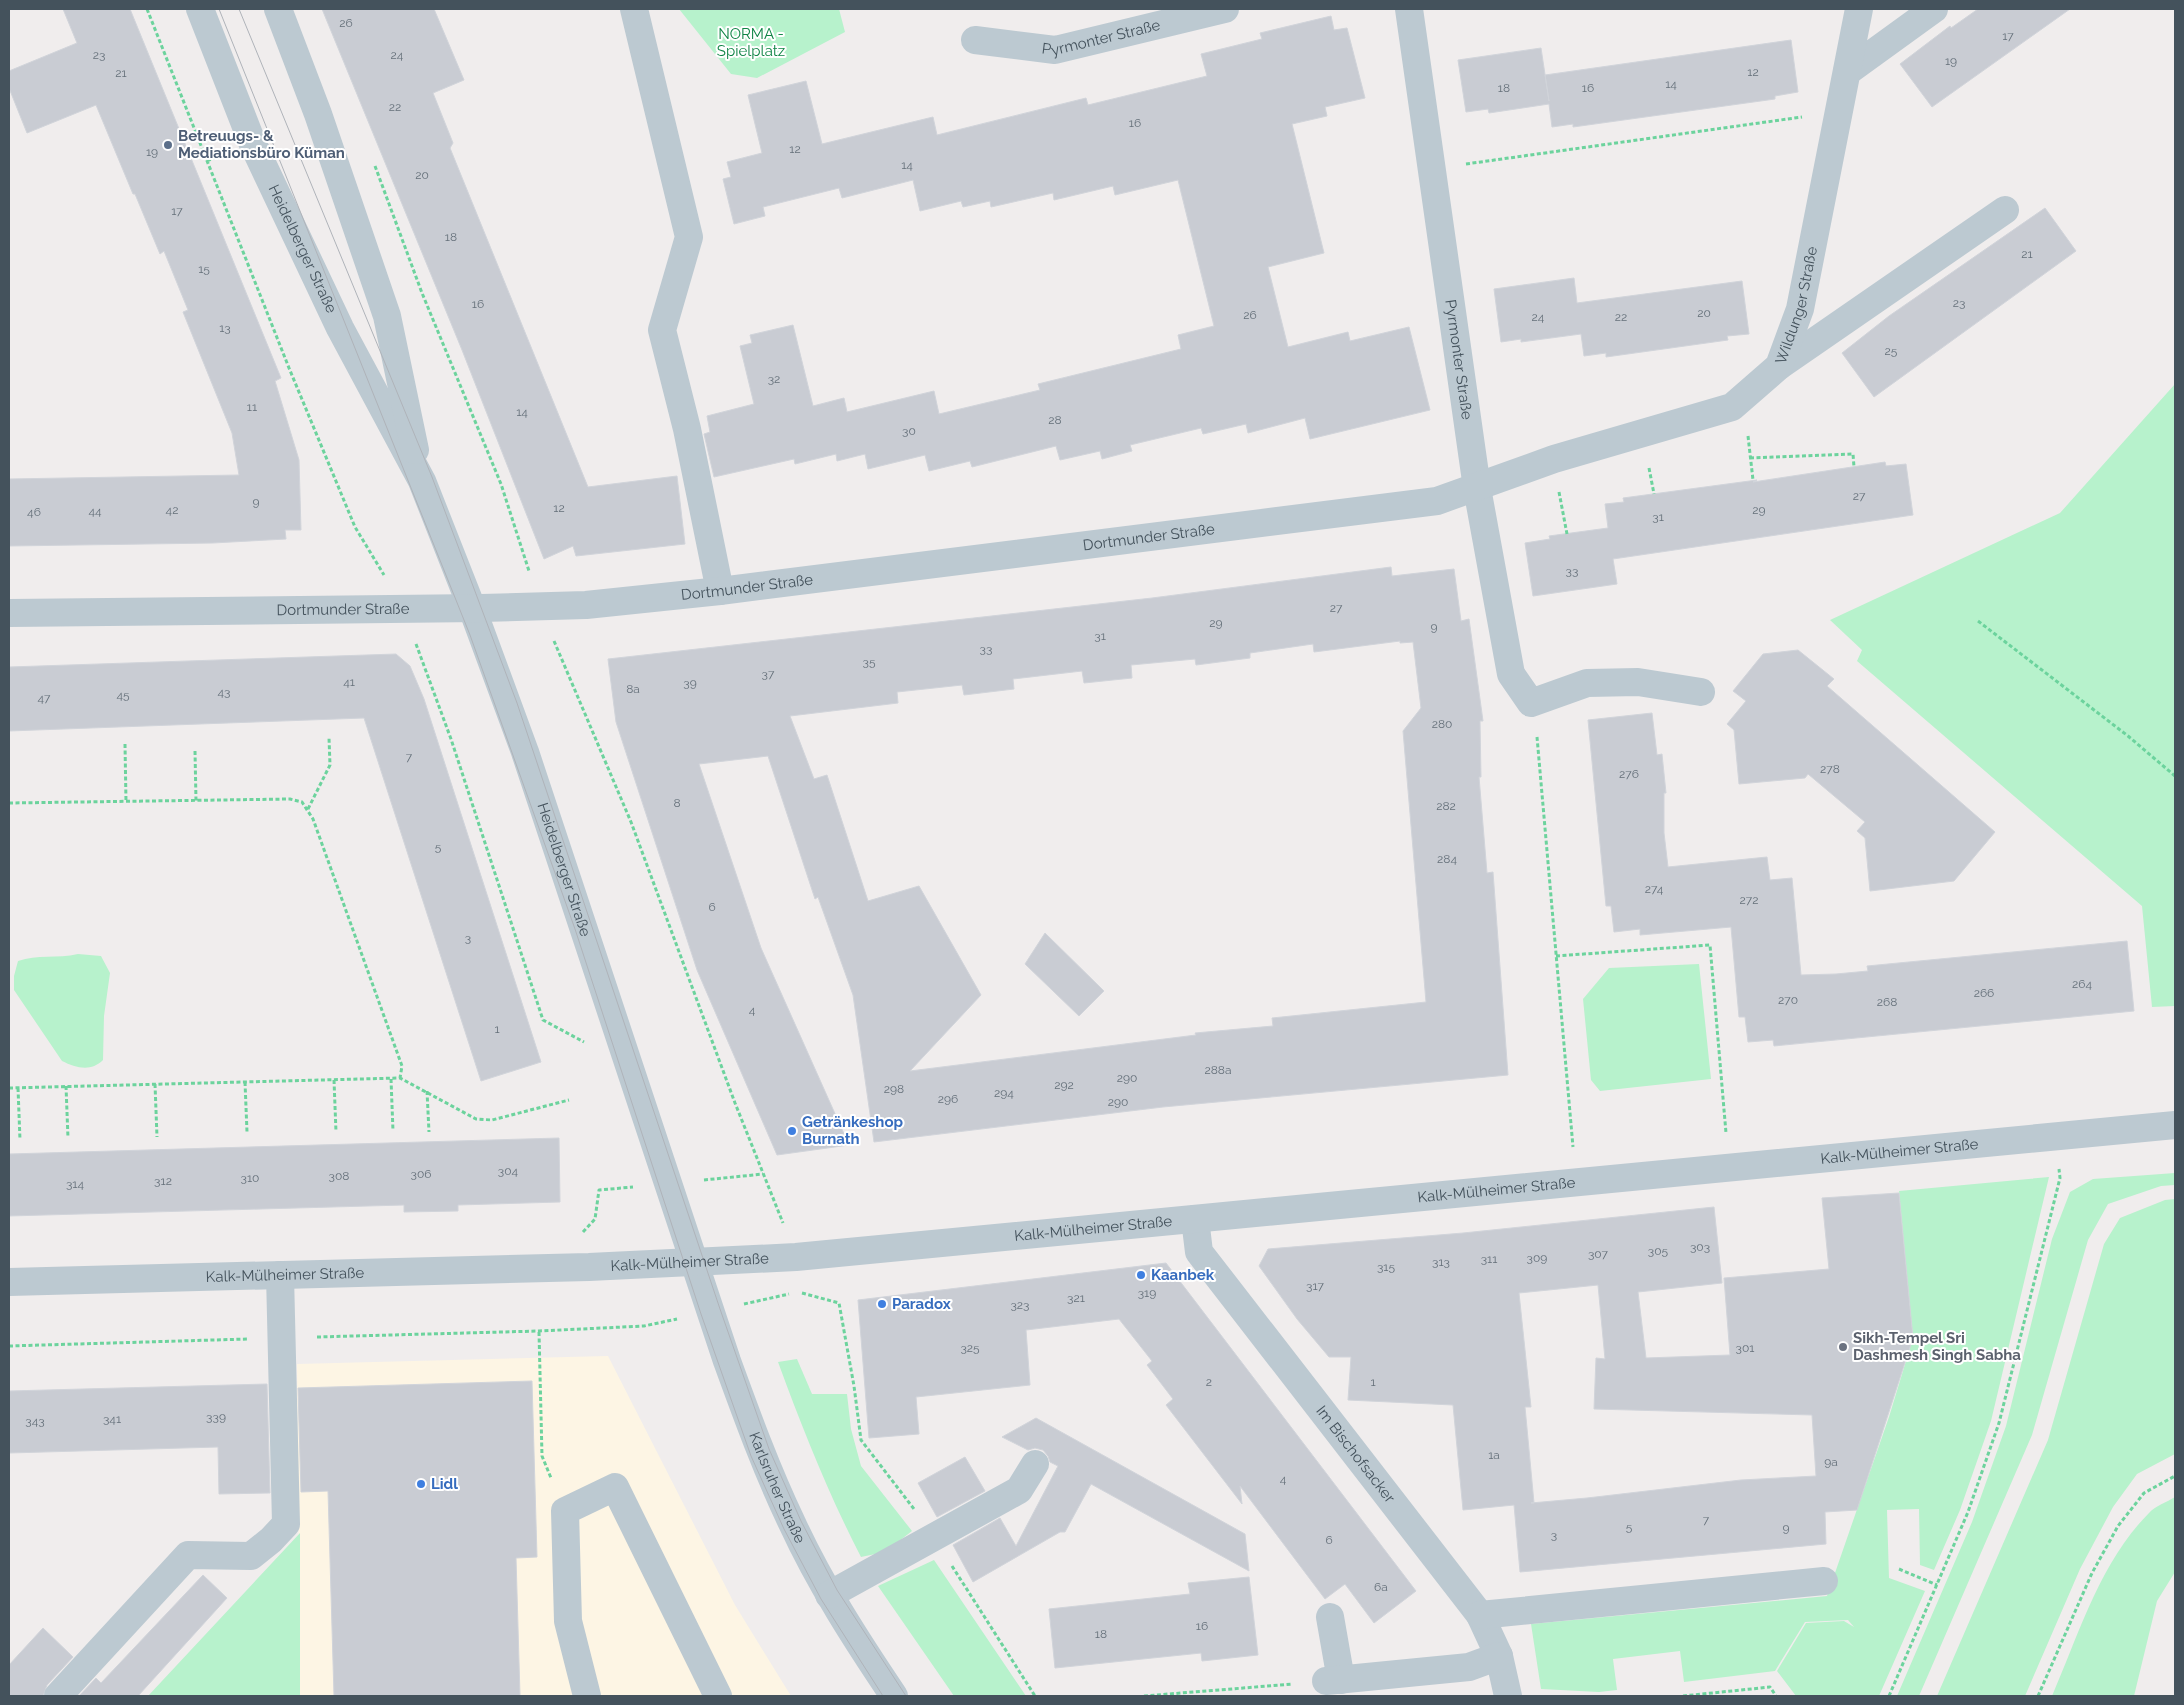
<svg xmlns="http://www.w3.org/2000/svg" width="2184" height="1705" viewBox="0 0 2184 1705" font-family="Raleway,sans-serif">
<style>
.commercial{fill:#fdf5e4}
.green{fill:#b7f2cc}
.building{fill:#c9ccd3;stroke:#d1d4da;fill-rule:evenodd}
.lines{fill:none;stroke-linecap:round;stroke-linejoin:round}
.path{stroke:#6cd39d;stroke-width:3;stroke-dasharray:4 2.5;stroke-linecap:butt}
.minor{stroke:#bcc9d1;stroke-width:28}
.tram{stroke:#afb3b9;stroke-width:1}
.service-dot{fill:#5c6f8a;stroke:#fff;stroke-width:2}
.shop-dot{fill:#3f7fe0;stroke:#fff;stroke-width:2}
.worship-dot{fill:#6b7280;stroke:#fff;stroke-width:2}
.labels{text-anchor:middle;stroke-width:4;stroke-linejoin:round;paint-order:stroke}
.number-label{font-size:12px;fill:#65707a}
.park-label{font-size:15px;fill:#0f8445;stroke:#fff}
.street-label{font-size:15px;fill:#44525c;stroke:#fff}
.service-label{font-size:15px;font-weight:bold;fill:#4e5e75;stroke:#fff;text-anchor:start}
.shop-label{font-size:15px;font-weight:bold;fill:#366cbe;stroke:#fff;text-anchor:start}
.worship-label{font-size:15px;font-weight:bold;fill:#5b616d;stroke:#fff;text-anchor:start}
</style>
<rect width="100%" height="100%" fill="#f0eded"/>
<!-- commercial -->
<path class="commercial" d="M608 1356 735 1605 791 1696H300L297 1364Z"/>
<!-- green -->
<path class="green" d="M679 9H839L845 32 757 78 731 74Z
M2175 384V1006L2152 1007 2142 906 1857 661 1862 650 1830 620 2060 513Z
M78 954 101 956 110 973 104 1016 103 1060C91 1072 76 1068 62 1061L14 990V976L18 961C37 954 57 959 78 954Z
M1699 964 1711 1079 1600 1091 1591 1080 1583 999 1609 968Z
M2175 1173V1185L2161 1186 2108 1204 2088 1240 2032 1435 1919 1696H1897L1972 1522 2006 1426 2052 1239 2070 1192 2093 1179Z
M2049 1177 1991 1421 1960 1510 1934 1570 1920 1565 1919 1509 1887 1510 1889 1578 1925 1591 1879 1696H1796L1777 1671 1806 1623 1844 1621 1854 1627 1848 1620 1805 1622 1775 1671 1684 1682 1680 1651 1613 1659 1617 1690 1599 1692 1541 1689 1531 1624 1827 1596 1889 1417 1913 1338 1899 1191Z
M2175 1199V1454L2137 1474 2113 1507 2080 1569 2025 1696H1937L2048 1440 2104 1244 2120 1218 2165 1200Z
M797 1359 812 1394H847L851 1429 861 1466 912 1531 885 1552 861 1557C828 1493 803 1430 778 1362Z
M2175 1497V1572L2157 1601 2134 1696H2052C2079 1634 2100 1562 2149 1513 2155 1506 2167 1502 2175 1497Z
M300 1533V1696H148Z
M934 1560 1026 1696H954L878 1586Z"/>
<!-- building -->
<path class="building" d="M63 9H130L281 378 275 381 299 460 301 530H285L286 539 213 543 9 546V479L239 475 232 433 183 312 188 310 164 251 160 254 135 194H133L96 105 27 133 9 88V71L77 43Z
M322 9H434L464 80 433 93 453 143 450 148 588 487 677 476 685 544 576 556 573 546 544 559 462 350Z
M1978 9H2070L1932 107 1900 64 1950 26 1951 28Z
M1331 16 1334 30 1347 28 1365 98 1325 107 1327 116 1292 124 1324 253 1268 267 1288 347 1348 332 1350 341 1409 327 1430 410 1310 439 1305 418 1248 433 1246 424 1203 434 1201 428 1130 445 1132 451 1102 459 1100 451 1060 460 1056 446 972 467 970 461 929 471 925 455 868 469 865 454 837 461 836 454 795 464 794 459 714 477 704 434 710 432 707 416 754 404 740 346 752 343 750 335 793 325 813 406 844 398 847 412 934 391 939 414 1040 390 1038 384 1181 349 1178 335 1214 326 1178 180 1115 195 1113 186 1054 200 1053 193 991 207 990 201 963 207 961 201 920 211 913 180 842 198 839 188 763 207 765 216 734 224 723 179 731 177 727 162 762 153 748 95 806 81 822 144 933 117 937 135 1086 98 1088 105 1207 76 1201 54 1262 39 1260 33Z
M1791 40 1798 92 1775 96V99L1573 127V124L1552 127 1549 104 1489 113 1488 109 1466 112 1458 60 1541 48 1549 101 1545 75Z
M2045 208 2076 251 1874 397 1842 353 1889 316Z
M1574 278 1577 303 1742 281 1749 334 1727 336 1728 340 1606 357V353L1584 356 1581 334 1521 342V339L1501 342 1494 289Z
M1885 462 1886 466 1906 464 1913 515 1613 559 1617 584 1533 596 1525 543 1550 539 1549 536 1608 528 1605 504 1624 502 1623 498 1757 480 1753 482Z
M1391 567 1392 576 1454 569 1461 621 1469 619 1483 721H1480L1481 777H1479L1487 873 1493 872 1508 1075 1163 1107 874 1142 853 995 818 897 815 899 768 756 699 764 761 948 849 1145 777 1155 697 970 616 722 608 659 1152 598ZM1400 641V643L1413 642 1421 708 1403 731 1426 1002 1272 1018 1273 1026 1195 1033 1196 1035 910 1071 981 995 919 886 868 901 827 775 814 779 790 716 898 703 897 692 962 685 964 695 1014 689 1013 679 1082 671 1084 683 1132 678 1131 665 1195 659 1196 665 1250 658V653L1313 644 1314 652Z
M1798 650 1834 679 1827 686 1995 832 1954 881 1870 891 1865 838 1857 831 1865 822 1808 774 1805 778 1739 784 1734 730 1727 724 1746 701 1733 691 1763 654Z
M396 654 410 666 424 699 541 1062 481 1081 364 718 9 731V667Z
M1652 713 1657 755 1662 754 1666 793H1664V833L1668 867 1767 857 1770 880 1792 878 1801 975 1836 974 1868 971 1867 966 2127 941 2134 1011 1774 1046 1773 1040 1748 1042 1745 1017H1739L1731 927 1640 935V929L1614 932 1611 906H1606L1588 720Z
M1045 933 1104 991 1079 1016 1025 964Z
M559 1138 560 1202 458 1205V1211L404 1212V1205L9 1216V1154Z
M1899 1193 1913 1338 1857 1510 1825 1512 1826 1544 1520 1572 1514 1505 1463 1510 1453 1405 1348 1400 1351 1357H1329L1297 1319 1259 1266 1268 1249 1463 1233 1714 1207 1722 1283 1638 1292 1646 1358 1730 1355 1724 1278 1829 1269 1822 1198ZM1598 1285 1605 1359 1596 1358 1594 1409 1812 1415 1816 1476 1741 1480 1587 1498 1531 1503H1534L1525 1407H1531L1519 1293Z
M1166 1263 1416 1591 1374 1623 1345 1584 1325 1599 1240 1486 1242 1504 1166 1405 1173 1399 1147 1365 1152 1361 1119 1319 1026 1330 1030 1385 916 1397 919 1434 869 1438 858 1300Z
M532 1381 537 1557 516 1558 520 1696H334L328 1491 301 1492 298 1388Z
M267 1384 270 1493 219 1494 218 1447 9 1453V1391Z
M1036 1418 1245 1534 1249 1571 1091 1484 1065 1532H1060L973 1582 953 1545 1000 1518 1016 1546 1058 1466 1050 1462 1048 1456 1043 1450 1035 1448 1028 1450 1002 1437Z
M965 1457 985 1491 937 1517 918 1483Z
M203 1575 227 1598 138 1696H79L96 1678 101 1683Z
M1249 1577 1258 1655 1202 1661 1201 1653 1055 1668 1049 1609 1190 1594 1188 1583Z
M43 1628 73 1657 47 1685 43 1696H9V1665Z"/>
<g class="lines">
<!-- path -->
<path class="path" d="M147 9 289 368 355 527 384 575
M207 161 220 155
M1466 164 1802 117
M375 166 422 293 501 484 529 571
M1748 436 1753 480
M1750 458 1853 454 1854 467
M1649 468 1654 494
M1559 492 1567 534
M1978 621 2128 736 2175 776
M554 641 631 822 735 1103 783 1223
M416 644 451 739 543 1020 584 1042
M1537 737 1573 1147
M125 744 126 802
M195 751 196 801
M9 803 290 799 302 802 313 819 402 1066 400 1078
M308 809 330 765 329 738
M1556 956 1710 945 1726 1133
M391 1079 393 1131
M334 1080 336 1132
M245 1082 247 1132
M155 1084 157 1137
M66 1086 68 1138
M9 1088 400 1078 476 1119 492 1120 569 1100
M18 1088 20 1140
M427 1091 429 1132
M704 1180 763 1174
M583 1232 595 1219 599 1190 633 1187
M802 1293 839 1303 854 1386 861 1440 914 1509
M744 1304 789 1294
M539 1332 542 1456 551 1478
M317 1337 539 1331 644 1326 677 1319
M9 1346 248 1339
M952 1566 1035 1696
M1899 1569 1937 1585
M1144 1696 1293 1684
M1683 1696 1770 1687 1776 1696
M1889 1696 1968 1512 1999 1423 2060 1178 2059 1169
M2038 1696 2092 1573 2118 1526 2144 1493 2175 1476"/>
<!-- minor -->
<g class="minor">
<path id="s1" d="M200 9 252 142 340 328 422 481 472 608 525 752 727 1361C747 1416 767 1471 792 1523 820 1584 857 1641 894 1696"/>
<path d="M278 9 318 114 387 316 415 450"/>
<path d="M634 9 689 237 662 330 687 429 720 591"/>
<path id="s2" d="M1409 9 1477 488 1511 674 1531 703 1587 683 1638 682 1701 692"/>
<path id="s3" d="M975 40 1055 50 1225 9"/>
<path d="M1847 72 1934 9"/>
<path d="M1779 366 2005 210"/>
<path id="s4" d="M9 613 481 608 586 605 720 591 1437 501 1554 459 1732 407 1779 366 1800 309 1859 9"/>
<path id="s5" d="M1195 1219 1199 1252 1480 1615 1499 1656 1508 1696"/>
<path id="s6" d="M9 1282 589 1267 796 1257 2175 1125"/>
<path d="M829 1595 1019 1490 1035 1464"/>
<path d="M1480 1615 1824 1581"/>
<path d="M1330 1617 1341 1680"/>
<path d="M1326 1681 1469 1667 1499 1656"/>
<path d="M58 1696 188 1555 251 1556 271 1540 286 1524 280 1275"/>
<path d="M587 1696 568 1621 565 1511 615 1487 718 1696"/>
</g>
<!-- tram -->
<path class="tram" d="M219 9 470 635 575 929 701 1314 751 1456 784 1529 821 1599 883 1696
M239 9 432 477 517 703 720 1309 769 1449 801 1521 837 1590 906 1696"/>
</g>
<!-- markers -->
<circle class="service-dot" cx="168" cy="145" r="5"/>
<g class="shop-dot">
<circle cx="792" cy="1131" r="5"/>
<circle cx="1141" cy="1275" r="5"/>
<circle cx="882" cy="1304" r="5"/>
<circle cx="421" cy="1484" r="5"/>
</g>
<circle class="worship-dot" cx="1843" cy="1347" r="5"/>
<g class="labels">
<!-- number labels -->
<g class="number-label">
<text x="346" y="27">26</text>
<text x="2008" y="40">17</text>
<text x="99" y="59">23</text>
<text x="397" y="59">24</text>
<text x="1951" y="65">19</text>
<text x="1753" y="76">12</text>
<text x="121" y="77">21</text>
<text x="1671" y="88">14</text>
<text x="1504" y="92">18</text>
<text x="1588" y="92">16</text>
<text x="395" y="111">22</text>
<text x="1135" y="127">16</text>
<text x="795" y="153">12</text>
<text x="152" y="156">19</text>
<text x="907" y="169">14</text>
<text x="422" y="179">20</text>
<text x="177" y="215">17</text>
<text x="451" y="241">18</text>
<text x="2027" y="258">21</text>
<text x="204" y="273">15</text>
<text x="1959" y="307">23</text>
<text x="478" y="308">16</text>
<text x="1704" y="317">20</text>
<text x="1250" y="319">26</text>
<text x="1538" y="321">24</text>
<text x="1621" y="321">22</text>
<text x="225" y="332">13</text>
<text x="1891" y="355">25</text>
<text x="774" y="383">32</text>
<text x="252" y="411">11</text>
<text x="522" y="416">14</text>
<text x="1055" y="424">28</text>
<text x="909" y="435">30</text>
<text x="1859" y="500">27</text>
<text x="256" y="506">9</text>
<text x="559" y="512">12</text>
<text x="172" y="514">42</text>
<text x="1759" y="514">29</text>
<text x="95" y="515">44</text>
<text x="34" y="516">46</text>
<text x="1658" y="521">31</text>
<text x="1572" y="575">33</text>
<text x="1336" y="612">27</text>
<text x="1216" y="627">29</text>
<text x="1434" y="631">9</text>
<text x="1100" y="640">31</text>
<text x="986" y="653">33</text>
<text x="869" y="666">35</text>
<text x="768" y="678">37</text>
<text x="349" y="686">41</text>
<text x="690" y="687">39</text>
<text x="633" y="693">8a</text>
<text x="224" y="696">43</text>
<text x="123" y="699">45</text>
<text x="44" y="702">47</text>
<text x="1442" y="728">280</text>
<text x="409" y="761">7</text>
<text x="1830" y="773">278</text>
<text x="1629" y="778">276</text>
<text x="677" y="807">8</text>
<text x="1446" y="810">282</text>
<text x="438" y="851">5</text>
<text x="1447" y="863">284</text>
<text x="1654" y="893">274</text>
<text x="1749" y="904">272</text>
<text x="712" y="911">6</text>
<text x="468" y="942">3</text>
<text x="2082" y="988">264</text>
<text x="1984" y="997">266</text>
<text x="1788" y="1004">270</text>
<text x="1887" y="1006">268</text>
<text x="752" y="1014">4</text>
<text x="497" y="1033">1</text>
<text x="1218" y="1074">288a</text>
<text x="1127" y="1082">290</text>
<text x="1064" y="1089">292</text>
<text x="894" y="1093">298</text>
<text x="1004" y="1097">294</text>
<text x="948" y="1103">296</text>
<text x="1118" y="1106">290</text>
<text x="508" y="1175">304</text>
<text x="421" y="1178">306</text>
<text x="339" y="1180">308</text>
<text x="250" y="1182">310</text>
<text x="163" y="1185">312</text>
<text x="75" y="1188">314</text>
<text x="1700" y="1251">303</text>
<text x="1658" y="1255">305</text>
<text x="1598" y="1258">307</text>
<text x="1537" y="1262">309</text>
<text x="1489" y="1263">311</text>
<text x="1441" y="1266">313</text>
<text x="1386" y="1271">315</text>
<text x="1315" y="1290">317</text>
<text x="1147" y="1297">319</text>
<text x="1076" y="1302">321</text>
<text x="1020" y="1309">323</text>
<text x="970" y="1352">325</text>
<text x="1745" y="1352">301</text>
<text x="1209" y="1386">2</text>
<text x="1373" y="1386">1</text>
<text x="216" y="1421">339</text>
<text x="112" y="1423">341</text>
<text x="35" y="1425">343</text>
<text x="1494" y="1459">1a</text>
<text x="1831" y="1466">9a</text>
<text x="1283" y="1483">4</text>
<text x="1706" y="1524">7</text>
<text x="1629" y="1531">5</text>
<text x="1786" y="1532">9</text>
<text x="1554" y="1539">3</text>
<text x="1329" y="1544">6</text>
<text x="1381" y="1591">6a</text>
<text x="1202" y="1630">16</text>
<text x="1101" y="1638">18</text>
</g>
<!-- park labels -->
<g class="park-label">
<text x="751" y="39">NORMA -<tspan x="751" dy="17">Spielplatz</tspan></text>
</g>
<!-- street labels -->
<g class="street-label">
<text dy="5" stroke="none"><textPath href="#s3" startOffset="128">Pyrmonter Straße</textPath></text>
<text dy="5" stroke="none"><textPath href="#s1" startOffset="261">Heidelberger Straße</textPath></text>
<text dy="5" stroke="none"><textPath href="#s4" startOffset="1870">Wildunger Straße</textPath></text>
<text dy="5" stroke="none"><textPath href="#s2" startOffset="354">Pyrmonter Straße</textPath></text>
<text dy="5" stroke="none"><textPath href="#s4" startOffset="1144">Dortmunder Straße</textPath></text>
<text dy="5" stroke="none"><textPath href="#s4" startOffset="739">Dortmunder Straße</textPath></text>
<text dy="5" stroke="none"><textPath href="#s4" startOffset="334">Dortmunder Straße</textPath></text>
<text dy="5" stroke="none"><textPath href="#s1" startOffset="936">Heidelberger Straße</textPath></text>
<text dy="5" stroke="none"><textPath href="#s6" startOffset="1896">Kalk-Mülheimer Straße</textPath></text>
<text dy="5" stroke="none"><textPath href="#s6" startOffset="1491">Kalk-Mülheimer Straße</textPath></text>
<text dy="5" stroke="none"><textPath href="#s6" startOffset="1086">Kalk-Mülheimer Straße</textPath></text>
<text dy="5" stroke="none"><textPath href="#s6" startOffset="681">Kalk-Mülheimer Straße</textPath></text>
<text dy="5" stroke="none"><textPath href="#s6" startOffset="276">Kalk-Mülheimer Straße</textPath></text>
<text dy="5" stroke="none"><textPath href="#s5" startOffset="289">Im Bischofsacker</textPath></text>
<text dy="5" stroke="none"><textPath href="#s1" startOffset="1590">Karlsruher Straße</textPath></text>
</g>
<!-- service labels -->
<g class="service-label">
<text x="178" y="141">Betreuugs- &amp;<tspan x="178" dy="17">Mediationsbüro Küman</tspan></text>
</g>
<!-- shop labels -->
<g class="shop-label">
<text x="802" y="1127">Getränkeshop<tspan x="802" dy="17">Burnath</tspan></text>
<text x="1151" y="1280">Kaanbek</text>
<text x="892" y="1309">Paradox</text>
<text x="431" y="1489">Lidl</text>
</g>
<!-- worship labels -->
<g class="worship-label">
<text x="1853" y="1343">Sikh-Tempel Sri<tspan x="1853" dy="17">Dashmesh Singh Sabha</tspan></text>
</g>
</g>
<!-- border -->
<rect width="2184" height="1705" fill="none" stroke="#44525c" stroke-width="20"/>
</svg>
